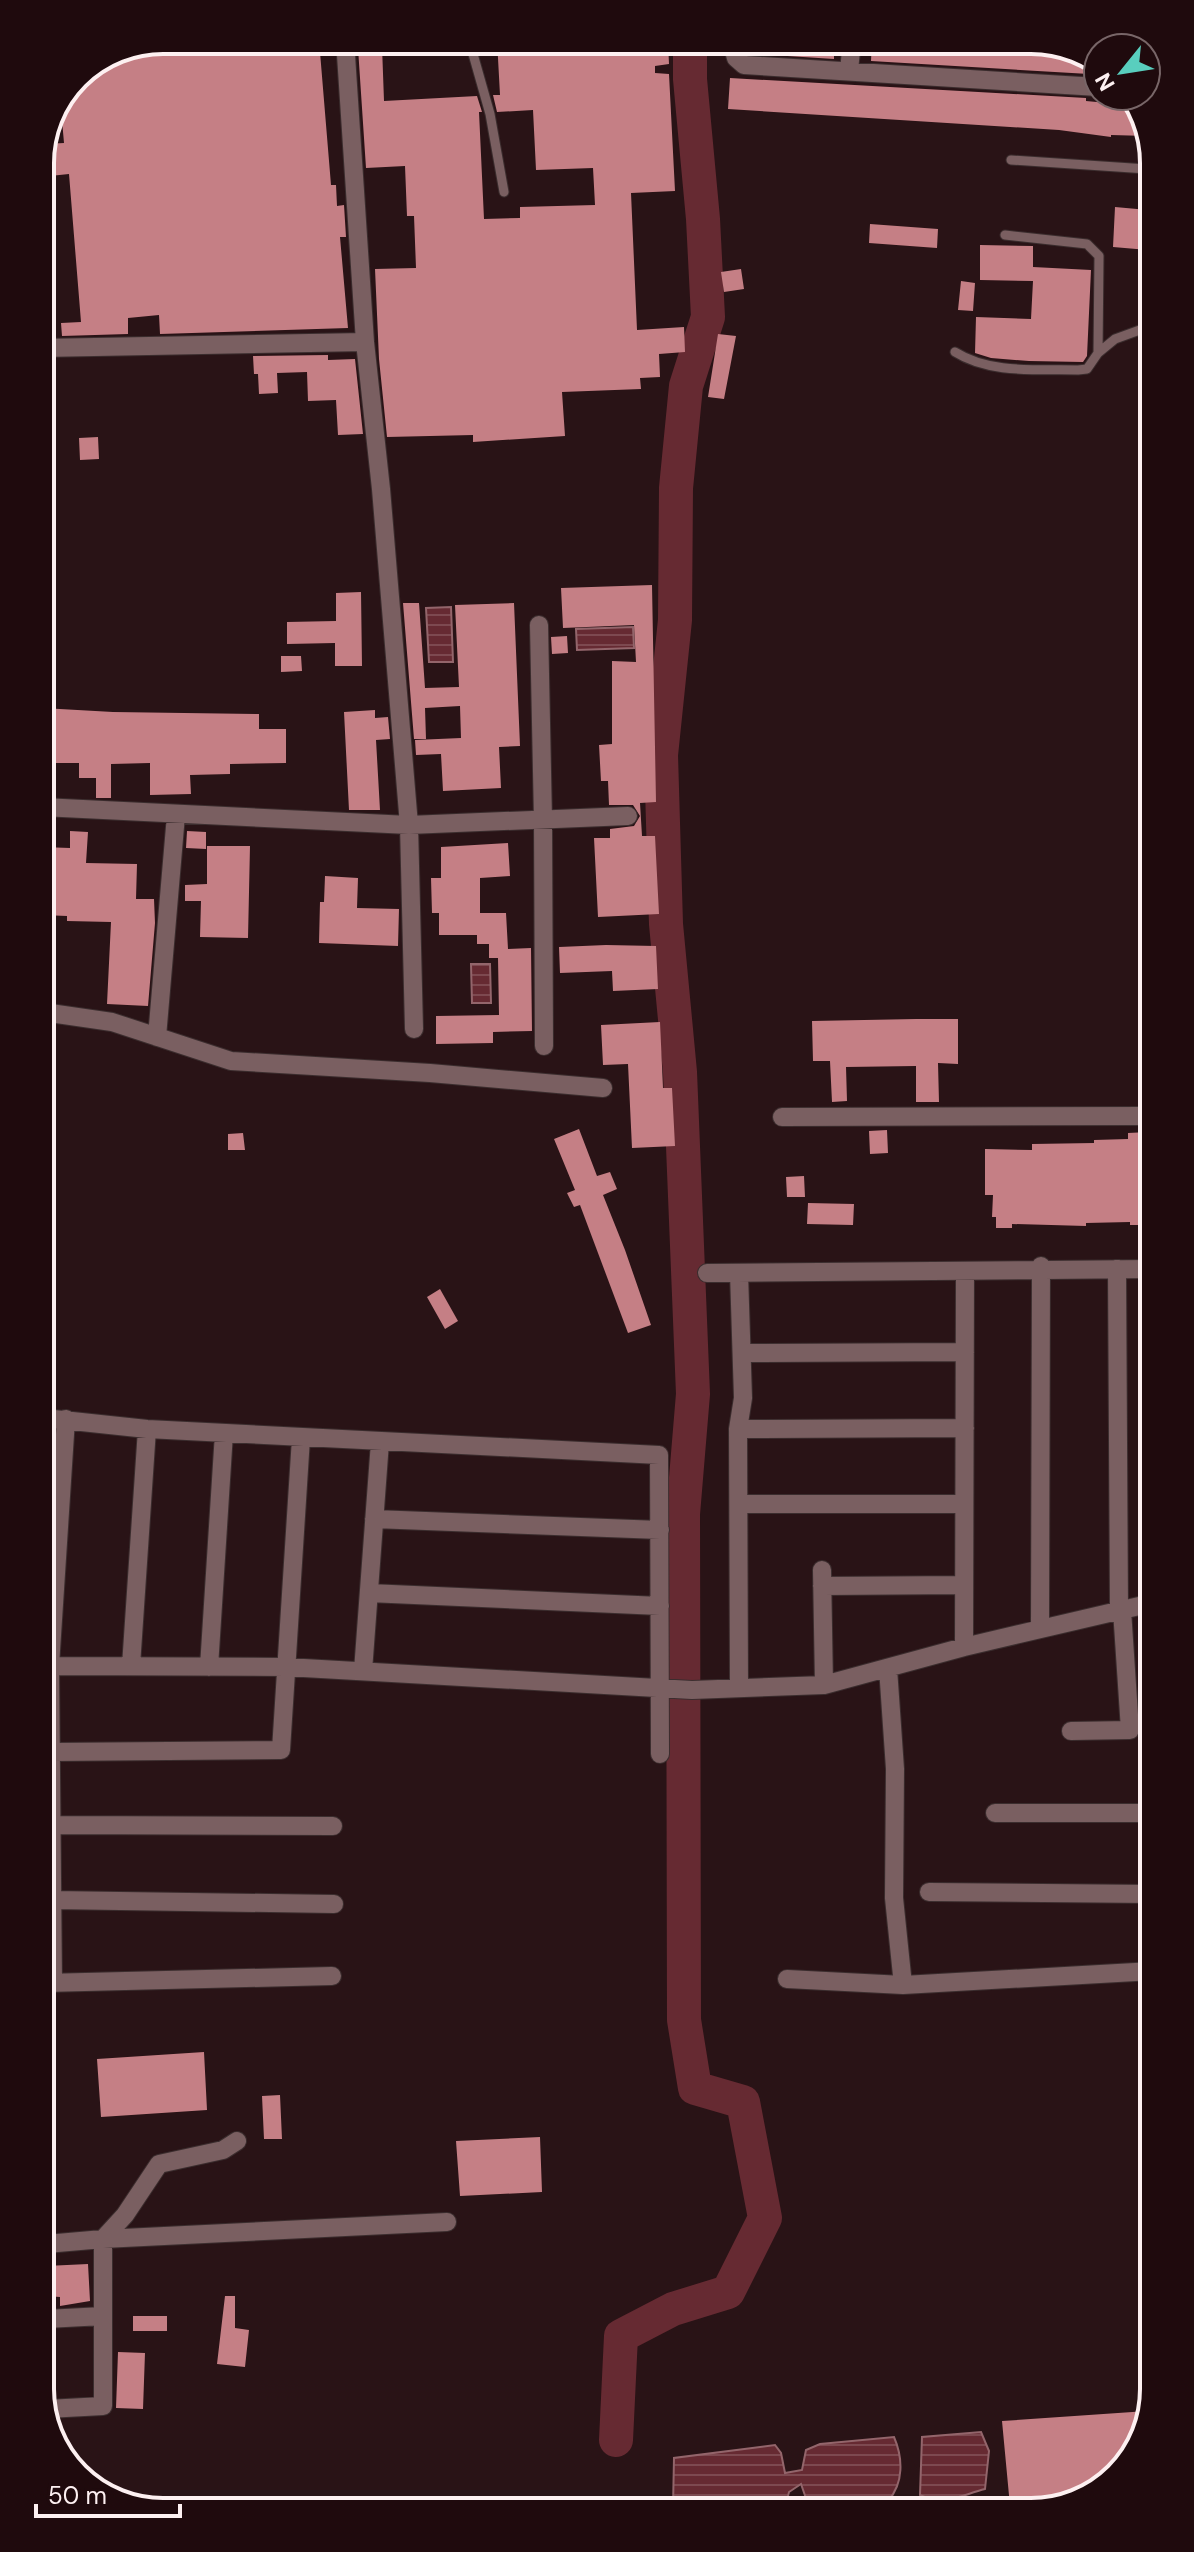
<svg xmlns="http://www.w3.org/2000/svg" width="1194" height="2552" viewBox="0 0 1194 2552" font-family="'DM Sans',sans-serif">
<style>
.water{fill:url(#water-rules);stroke:#93656b;stroke-width:2}
.lines{fill:none;stroke-linecap:round;stroke-linejoin:round}
.river{stroke:#662a32;stroke-width:34}
.building{fill:#c57f85}
.lane-casing{stroke:#3b2d2e;stroke-width:11}
.street-casing{stroke:#3b2d2e;stroke-width:20}
.lane{stroke:#7a5f61;stroke-width:9}
.street{stroke:#7a5f61;stroke-width:18}
.rim{fill:none;stroke:#fdf0f1;stroke-width:4}
</style>
<defs>
<pattern id="water-rules" width="6" height="5" patternUnits="userSpaceOnUse" patternTransform="scale(2)"><rect width="6" height="5" fill="#662a32"/><path d="M0 2.5h6" fill="none" stroke="#7d4950"/></pattern>
</defs>
<rect width="100%" height="100%" fill="#291316"/>
<!-- water -->
<path class="water" d="M451 607 453 662H429L426 608Z
M633 627 634 648 577 650 576 629Z
M471 964H490L491 1003H472Z
M981 2432 989 2451 985 2489C961 2495 944 2507 920 2495L922 2437Z
M894 2437C903 2458 904 2483 888 2501L809 2507 801 2484 789 2492 785 2507 673 2508 674 2458 775 2445 781 2453 785 2473 802 2470 806 2450 820 2444Z"/>
<g class="lines">
<!-- river -->
<path class="river" d="M616 2440 621 2336 673 2309 728 2292 765 2218 743 2102 695 2088 684 2020 683 1514 693 1394 680 1072 666 924 661 755 675 620 676 488 686 386 708 317 703 219 690 79V40"/>
</g>
<!-- building -->
<path class="building" d="M163 40H284V43L319 40 331 185H336L337 206 344 205 346 237H340L348 328 160 334 159 315 128 318V334L62 336 61 323 81 322 69 174 40 177V155L45 144 64 143 61 109 76 76Z
M497 40H572L573 45 668 41 669 64 655 66V73L669 74 675 191 631 193 637 330 684 327 685 352 659 354 660 377 640 378 641 389 562 392 565 436 473 442V435L387 437 379 359 375 269 416 268 414 216H407L405 166 366 168 358 48 382 46 384 101 477 96 482 112H479L484 219 520 218V207L595 205 593 168 536 170 533 110 497 112 493 95H500Z
M772 40H834V59L772 55Z
M872 40H1040L1090 59 1089 74 871 61Z
M730 78 1086 98V101L1118 104V102L1133 103 1147 123V136L1111 135V137L1059 130 728 109Z
M1115 207 1148 210V250L1113 247Z
M870 224 938 229 937 248 869 243Z
M980 245 1033 246V267L1091 270 1087 356 1083 362 1029 361 991 358 975 353 976 317 1031 319 1033 281 980 280Z
M741 269 744 289 724 292 721 272Z
M961 281 975 283 973 311 958 310Z
M718 334 736 336 724 399 708 397Z
M328 355V360L355 359 363 434 338 435 336 400 308 401 307 372 277 373 278 393 259 394 258 374H254L253 356Z
M98 437 99 459 80 460 79 438Z
M652 585 656 802 640 803 642 836H655L659 914 598 917 594 838H610V829L634 826 640 816 633 805H609L608 781H601L599 745 612 744V661L636 662 634 625 563 628 561 588Z
M361 592 362 666H335V643L287 644V622L336 621V593Z
M403 603H419L425 688 459 687 455 605 514 603 520 746 499 747 501 788 443 791 441 754 416 755 415 740 461 738 460 706 425 708 426 739H414Z
M567 636 568 653 552 654 551 637Z
M281 656H301L302 671 281 672Z
M42 708 113 712 259 714V729H286V763L230 764V774L190 775 191 794 150 795V763L111 764V798H96V778H79V763H42Z
M375 710V718L388 717 390 739 376 740 380 810H349L344 712Z
M70 831 88 832 86 863 137 864 136 899H154L155 923 148 1006 107 1004 111 922 67 921V916L42 915V847L70 848Z
M187 831 206 832V849L186 848Z
M508 843 510 876 480 878V913H506L508 949 531 948 532 1031 493 1032V1043L436 1044V1016L499 1015 498 958H489V944H477V935H439V913H432L431 878H441V847Z
M207 846H250L248 938 200 937 201 901H185V885L207 884Z
M325 876 358 878 357 908 399 909 398 946 319 943 320 902H324Z
M606 945 656 946 658 989 613 991 612 971 560 973 559 947Z
M916 1019H958V1064L938 1063 939 1102H916V1066L846 1067 847 1101 832 1102 830 1061H813L812 1021Z
M660 1022 663 1088H672L675 1146 632 1148 628 1064 603 1065 601 1025Z
M579 1129 597 1176 610 1172 617 1189 603 1195 625 1250 651 1325 628 1333 580 1205 574 1207 567 1193 575 1190 554 1139Z
M887 1130 888 1153 870 1154 869 1131Z
M1148 1132 1151 1225H1130V1222L1086 1223V1226L1012 1224V1228H996V1217H992L993 1195H985V1149L1032 1150V1144L1094 1143V1140L1128 1139V1133Z
M243 1133 245 1150H228V1134Z
M804 1176 805 1197H787L786 1177Z
M808 1203 854 1204 853 1225 807 1224Z
M440 1289 458 1321 445 1329 427 1297Z
M204 2052 207 2110 101 2117 97 2059Z
M280 2095 282 2139H264L262 2096Z
M540 2137 542 2192 460 2196 456 2141Z
M88 2264 90 2301 60 2306V2297L46 2296V2266Z
M225 2296H235V2328L249 2330 245 2367 217 2364Z
M133 2316H167V2331H133Z
M118 2352 145 2353 143 2409 116 2408Z
M1147 2411 1133 2458 1071 2505 1010 2506 1002 2421Z"/>
<g class="lines">
<defs>
<path id="lane" d="M476 40 473 54 490 114 504 192
M1011 160 1147 169
M1005 235 1087 244 1099 256 1098 353
M955 352C990 374 1037 369 1078 370L1087 369 1098 353 1115 339 1148 327"/>
<path id="street" d="M345 40 365 342 381 489 409 825 414 1029
M731 40 736 58 744 65 1098 87
M849 71 852 40
M41 348 365 342
M539 625 543 820 544 1046
M42 807 409 825 628 816
M43 1012 112 1022 231 1061 430 1073 603 1088
M157 1037 176 815
M782 1117 1150 1116
M1117 1269 1119 1611
M707 1273 1151 1269
M739 1273 743 1398 738 1429 739 1687
M742 1353 965 1352
M44 1418 147 1429 659 1455 660 1754
M738 1429 965 1428
M739 1504H964
M374 1519 660 1530
M822 1570 824 1685
M822 1586 964 1585
M369 1593 660 1606
M1040 1629 1041 1266
M964 1647 965 1271
M50 1666 286 1667 692 1690 824 1685 964 1647 1152 1603
M131 1666 147 1429
M209 1667 224 1433
M888 1668 895 1769 894 1898 903 1985
M363 1671 380 1442
M1071 1731 1130 1730 1122 1610
M51 1752 281 1750 301 1438
M995 1813H1152
M52 1825 333 1826
M929 1892 1153 1894
M52 1900 334 1904
M787 1979 903 1985 1153 1971
M45 1983 332 1976
M53 1983 50 1666 66 1419
M46 2244 103 2239 125 2215 159 2164 223 2150 237 2141
M46 2319 103 2316
M47 2409 103 2406V2239L447 2222"/>
</defs>
<!-- lane casing -->
<use href="#lane" class="lane-casing"/>
<!-- street casing -->
<use href="#street" class="street-casing"/>
<!-- lane -->
<use href="#lane" class="lane"/>
<!-- street -->
<use href="#street" class="street"/>
</g>
<!-- crop -->
<path d="M0 0H1194V2552H0ZM163 54H1031A109 109 0 0 1 1140 163V2389A109 109 0 0 1 1031 2498H163A109 109 0 0 1 54 2389V163A109 109 0 0 1 163 54Z" fill="#1f0a0d" fill-rule="evenodd"/>
<path class="rim" d="M163 54H1031A109 109 0 0 1 1140 163V2389A109 109 0 0 1 1031 2498H163A109 109 0 0 1 54 2389V163A109 109 0 0 1 163 54Z"/>
<!-- north arrow -->
<g transform="translate(1122 72) rotate(240)"><circle r="38" fill="#1f0a0d" stroke="#786668" stroke-width="2"/>
<path d="M0-6L14 30L0 20L-14 30Z" fill="#59cebe"/>
<text y="-12" font-size="22" font-weight="bold" text-anchor="middle" fill="#fdf0f1">N</text>
</g>
<!-- scale -->
<path d="M36 2504v12h144v-12" fill="none" stroke="#fdf0f1" stroke-width="4"/>
<text x="48" y="2504" font-size="24" fill="#fdf0f1" stroke="#1f0a0d" stroke-width="6" paint-order="stroke">50 m</text>
</svg>
